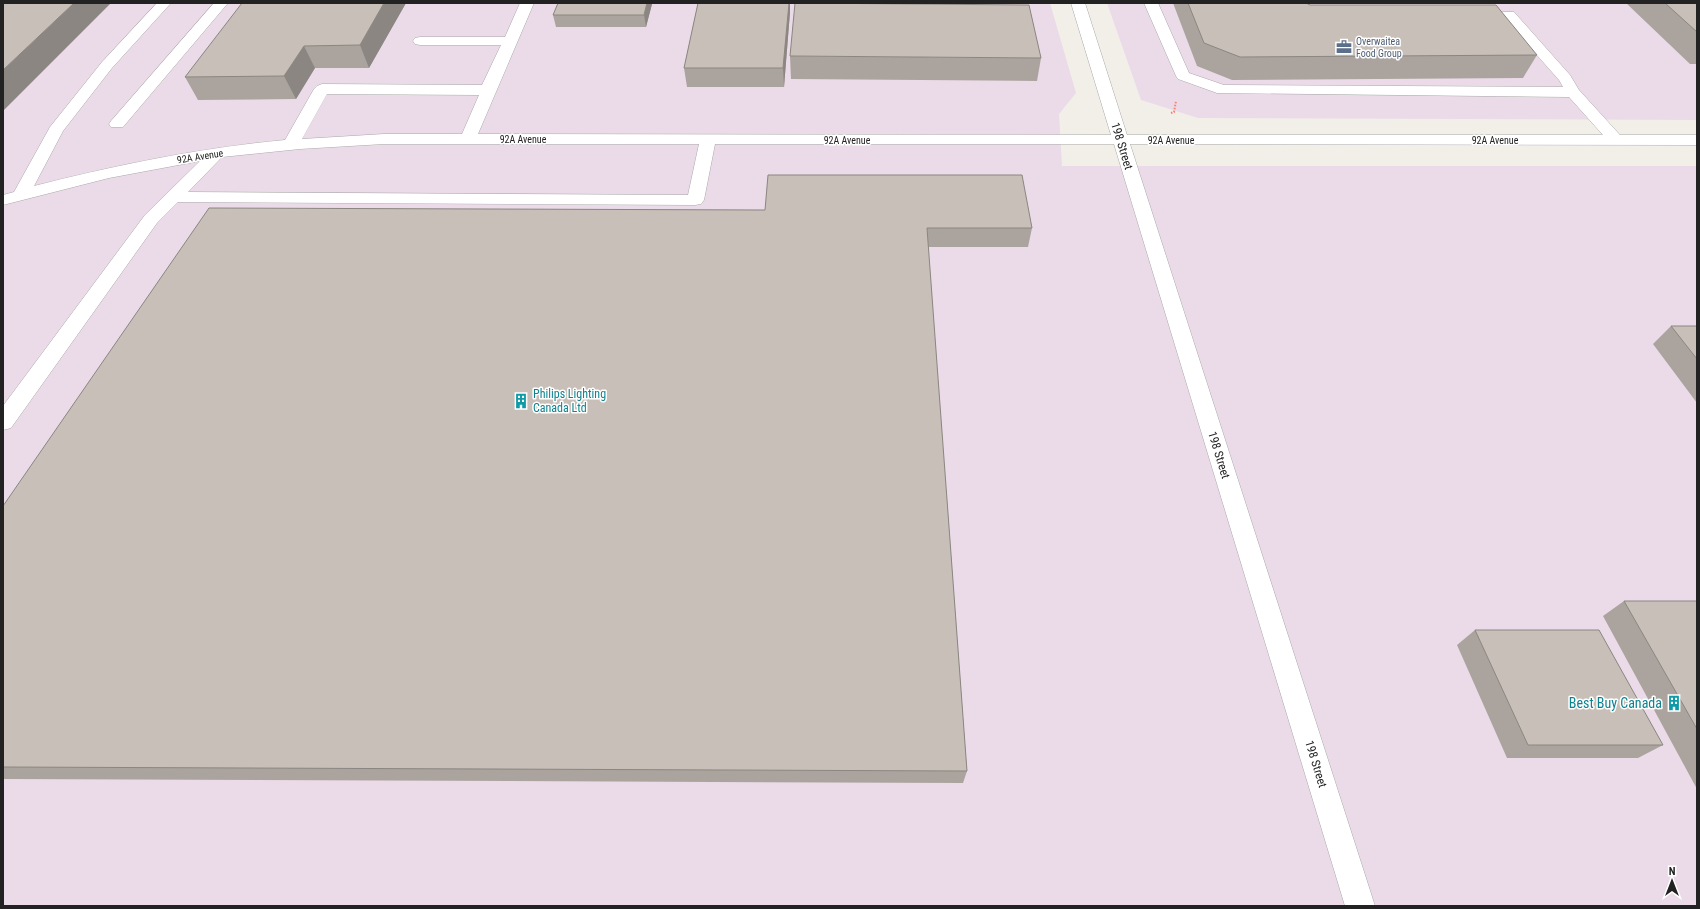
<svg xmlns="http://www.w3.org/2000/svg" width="1700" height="909" viewBox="0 0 1700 909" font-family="'Roboto Condensed',sans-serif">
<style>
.industrial{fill:#ebdbe8}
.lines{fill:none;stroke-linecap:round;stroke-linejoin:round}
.minor-casing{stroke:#a9a9a9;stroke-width:1}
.path{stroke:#fa8072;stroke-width:2;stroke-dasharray:1.5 1.5;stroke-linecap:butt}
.minor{fill:#fff;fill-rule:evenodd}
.wall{fill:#aba49e}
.shaded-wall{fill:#8b8681}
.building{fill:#c7bfb8;stroke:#8b8681}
.labels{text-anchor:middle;stroke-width:3;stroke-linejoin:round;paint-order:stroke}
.far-service-label{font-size:10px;fill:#4e5e75;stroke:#fff;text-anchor:start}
.far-street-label{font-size:10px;fill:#222;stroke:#fff}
.street-label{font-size:12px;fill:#222;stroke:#fff}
.culture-label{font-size:12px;fill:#0d838f;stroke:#fff;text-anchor:start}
.near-culture-label{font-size:14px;fill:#0d838f;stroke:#fff;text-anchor:end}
</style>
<rect width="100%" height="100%" fill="#f2efe9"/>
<!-- industrial -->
<path class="industrial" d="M3 3H1050L1076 93 1059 114 1062 166H1697V906H3Z
M1107 3H1697V120L1198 118 1141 100Z"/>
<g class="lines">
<defs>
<path id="minor" d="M157 3H171L112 68 63 131 34 186C117 165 200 148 285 140L314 89 317 86 322 84 482 85 501 45H420L415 44 413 41 415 38 420 37H505L520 3H534L478 134 1111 135 1071 3H1085L1127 135H1603L1569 97 1217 93 1178 79 1176 76 1144 3H1158L1189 73 1224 85 1563 87 1559 80 1505 19 1470 18 1468 15 1470 12 1475 11 1514 12 1570 75 1579 90 1620 135H1697V145L1130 144 1375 906H1345L1114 144H715L704 200 701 204 695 205 178 202 157 223 11 428 3 430V406L145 215 200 161 109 178 3 205V195L14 192 50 127 102 62ZM327 94 479 95 462 134H384L302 139ZM384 144H699L688 195 188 192 222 157 300 149Z
M214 3H228L123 127H111L109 124 111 121Z"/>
</defs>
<!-- minor casing -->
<use href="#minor" class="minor-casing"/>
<!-- path -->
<path class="path" d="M1171 113 1174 112 1176 101"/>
<!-- minor -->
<use href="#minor" class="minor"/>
</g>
<!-- wall -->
<path class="wall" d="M406 3 369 68H315L296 99 198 100 185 77Z
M558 3H652V4L646 27H556L553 15Z
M698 3H790V12L784 87H687L684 68Z
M1173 3H1306L1310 5 1537 55 1523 78 1232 80 1197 66Z
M1626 3H1697V64H1690Z
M790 56 1041 58 1037 81 791 79Z
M765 210 1032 228 1028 247H928L967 771 963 783 3 779V506Z
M1671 326H1697V403L1653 344Z
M1624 601H1697V789L1603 616Z
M1475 630 1663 745 1638 758H1507L1457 645Z"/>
<!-- shaded-wall -->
<path class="shaded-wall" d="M74 3H111L3 111V70Z
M384 3H406L369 68 360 45Z
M647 3H652V4L646 27 644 15Z
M789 3H790V12L784 87 783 68Z
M304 46 315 68 296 99 284 76Z"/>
<!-- building -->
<path class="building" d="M3 3H74L3 70Z
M242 3H384L360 45 304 46 284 76 185 77Z
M558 3H647L644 15H553Z
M698 3H789L783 68H684Z
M795 3 1029 5 1041 58 790 56Z
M1188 3H1306L1310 5H1496L1537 55 1240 57 1204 43Z
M1665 3H1697V32Z
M768 175H1022L1032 228H927L967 771 3 767V506L209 208 765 210Z
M1671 326H1697V359Z
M1624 601H1697V729Z
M1475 630H1599L1663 745H1528Z"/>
<!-- icons -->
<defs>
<symbol id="office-bare" viewBox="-9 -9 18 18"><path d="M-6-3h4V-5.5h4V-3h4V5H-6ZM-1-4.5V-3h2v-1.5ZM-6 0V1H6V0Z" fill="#5c6f8a" stroke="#fff" stroke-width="2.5" paint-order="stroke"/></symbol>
<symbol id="building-bare" viewBox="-9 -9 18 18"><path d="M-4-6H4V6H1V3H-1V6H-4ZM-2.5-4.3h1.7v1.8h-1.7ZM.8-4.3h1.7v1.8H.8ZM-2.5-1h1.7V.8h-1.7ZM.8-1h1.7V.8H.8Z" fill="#0f9aa8" stroke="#fff" stroke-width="2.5" paint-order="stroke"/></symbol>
</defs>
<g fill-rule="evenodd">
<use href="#office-bare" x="1333" y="36" width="22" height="22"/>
<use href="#building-bare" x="510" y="390" width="22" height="22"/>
<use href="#building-bare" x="1663" y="692" width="22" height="22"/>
</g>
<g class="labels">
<!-- far-service labels -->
<g class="far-service-label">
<text x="1356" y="45">Overwaitea<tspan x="1356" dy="12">Food Group</tspan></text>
</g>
<!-- far-street labels -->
<g class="far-street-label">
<text x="523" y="143">92A Avenue</text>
<text x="847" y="144">92A Avenue</text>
<text x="1171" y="144">92A Avenue</text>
<text x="1495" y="144">92A Avenue</text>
<text transform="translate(200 156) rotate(-9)" y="4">92A Avenue</text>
</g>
<!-- street labels -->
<g class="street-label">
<text transform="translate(1122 146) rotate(73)" y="4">198 Street</text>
<text transform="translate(1219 455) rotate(73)" y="4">198 Street</text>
<text transform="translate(1316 764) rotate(73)" y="4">198 Street</text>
</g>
<!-- culture labels -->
<g class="culture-label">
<text x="533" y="398">Philips Lighting<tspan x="533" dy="14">Canada Ltd</tspan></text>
</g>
<!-- near-culture labels -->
<g class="near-culture-label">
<text x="1662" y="708">Best Buy Canada</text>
</g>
</g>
<!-- border -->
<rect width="1700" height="909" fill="none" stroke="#222222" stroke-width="8"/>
<!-- north arrow -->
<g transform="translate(1672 881)" stroke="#ffffff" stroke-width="3" paint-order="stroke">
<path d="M0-3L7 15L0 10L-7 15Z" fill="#222222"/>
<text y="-6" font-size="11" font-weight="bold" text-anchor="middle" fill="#222222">N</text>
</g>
</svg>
